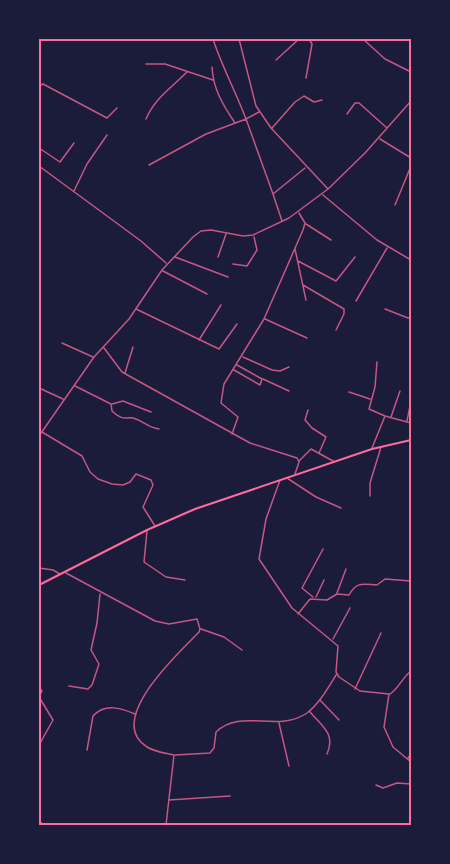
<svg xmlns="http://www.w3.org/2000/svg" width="450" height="864" viewBox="0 0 450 864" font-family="Cabin,sans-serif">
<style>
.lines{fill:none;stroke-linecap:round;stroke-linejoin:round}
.minor{stroke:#c65784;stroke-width:1.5}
.secondary{stroke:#ff6b9d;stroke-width:2}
.neatline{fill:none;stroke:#ff6b9d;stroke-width:2}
</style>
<rect width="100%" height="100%" fill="#1b1b3a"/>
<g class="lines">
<!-- minor -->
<path class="minor" d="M363 39 385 59 411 72
M276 60 299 39
M146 64H165L213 80
M212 67C213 89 223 105 235 123
M306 78 312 44 309 39
M39 86 43 84 107 118 117 108
M259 112 246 119 273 194
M347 114 355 103H359L387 128
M146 119C155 98 171 88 187 72
M272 128 295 102 304 96 314 102 322 100
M380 139 411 158
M39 148 60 162 74 143
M149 165 206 134 246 119C236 92 222 67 213 39
M39 166 141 241 166 263
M328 189 365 153 411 101
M74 191 87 164 107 135
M323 195 377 240 411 260
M395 205 411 166
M282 221 273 194 305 168
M306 224 331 240
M295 249 306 300
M175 257 228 277
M218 257 226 234
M298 261 336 281 355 257
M233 264 247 266 257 250 254 237
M163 271 207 294
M303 285 344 309V314L336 330
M356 301 387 248
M136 309 219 349 237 324
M385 309 408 318 411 317
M265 319 307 338
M199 340 221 305
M62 343 93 357
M104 348 122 372 250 443 297 458 299 462 295 474
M243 357 272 370 280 371 289 367
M377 362 375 387 369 409 385 416 411 423
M234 370 260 385 262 379 237 365
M125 373 133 347
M263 379 289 391
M75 386 111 404 112 411C125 423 126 415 136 419 144 422 149 428 159 429
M39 388 63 399
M349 392 370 399
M112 404 123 401 151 412
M308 410 305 420 312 428 326 437 319 453
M391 417 400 391
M407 421 411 401
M42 432 82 456 90 472 98 479 112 484 123 485 130 482 136 474 151 480 153 485 143 507 155 526
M232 434 238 417 221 403 224 384 264 319 303 230 305 223 299 213
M39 436 94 357 129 319 162 270 193 237 201 231 211 230 243 236 253 235 289 218 328 189 271 128 256 106 239 39
M372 448 385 416
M299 461 311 449 333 461
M411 462V470
M287 478 316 497 341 508
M280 480 266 519 259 559 292 608 338 646 336 672 339 677 360 691 389 694 384 727 393 747 411 762
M370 496V483L381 447
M147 531 144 562 166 577 185 580
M39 568 53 570 60 574
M66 573 155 621 169 624 197 619 200 629 199 632C180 652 104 720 147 747 155 752 165 753 174 755L166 825
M337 593 346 569
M313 597 302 588 323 549
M316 597 324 580
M298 614 310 599 327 600 337 594 349 595C357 581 363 584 377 585L385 579 411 581
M201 629 224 637 242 650
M333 639 350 608
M69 686 88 689 92 685 99 664 91 650 97 623 100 594
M39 687 42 691 39 697
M355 689 381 633
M390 694C399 688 402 678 411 671
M320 700 339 720
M310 712C322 726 336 734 327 754
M279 723 289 766
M39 745 53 720 39 697
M87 750 93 716C105 703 121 708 135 714
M175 755 210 753 214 748 216 732C241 708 278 733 307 713 319 704 328 688 336 675
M408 758 411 754
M376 785 383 788 397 783 411 784
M169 800 230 796
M39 821 44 825"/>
<!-- secondary -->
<path class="secondary" d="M39 585 147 530 195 509 372 449 411 440"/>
</g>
<!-- border -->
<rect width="450" height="864" fill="none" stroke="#1b1b3a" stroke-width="81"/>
<rect x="40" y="40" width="370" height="784" class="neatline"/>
</svg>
